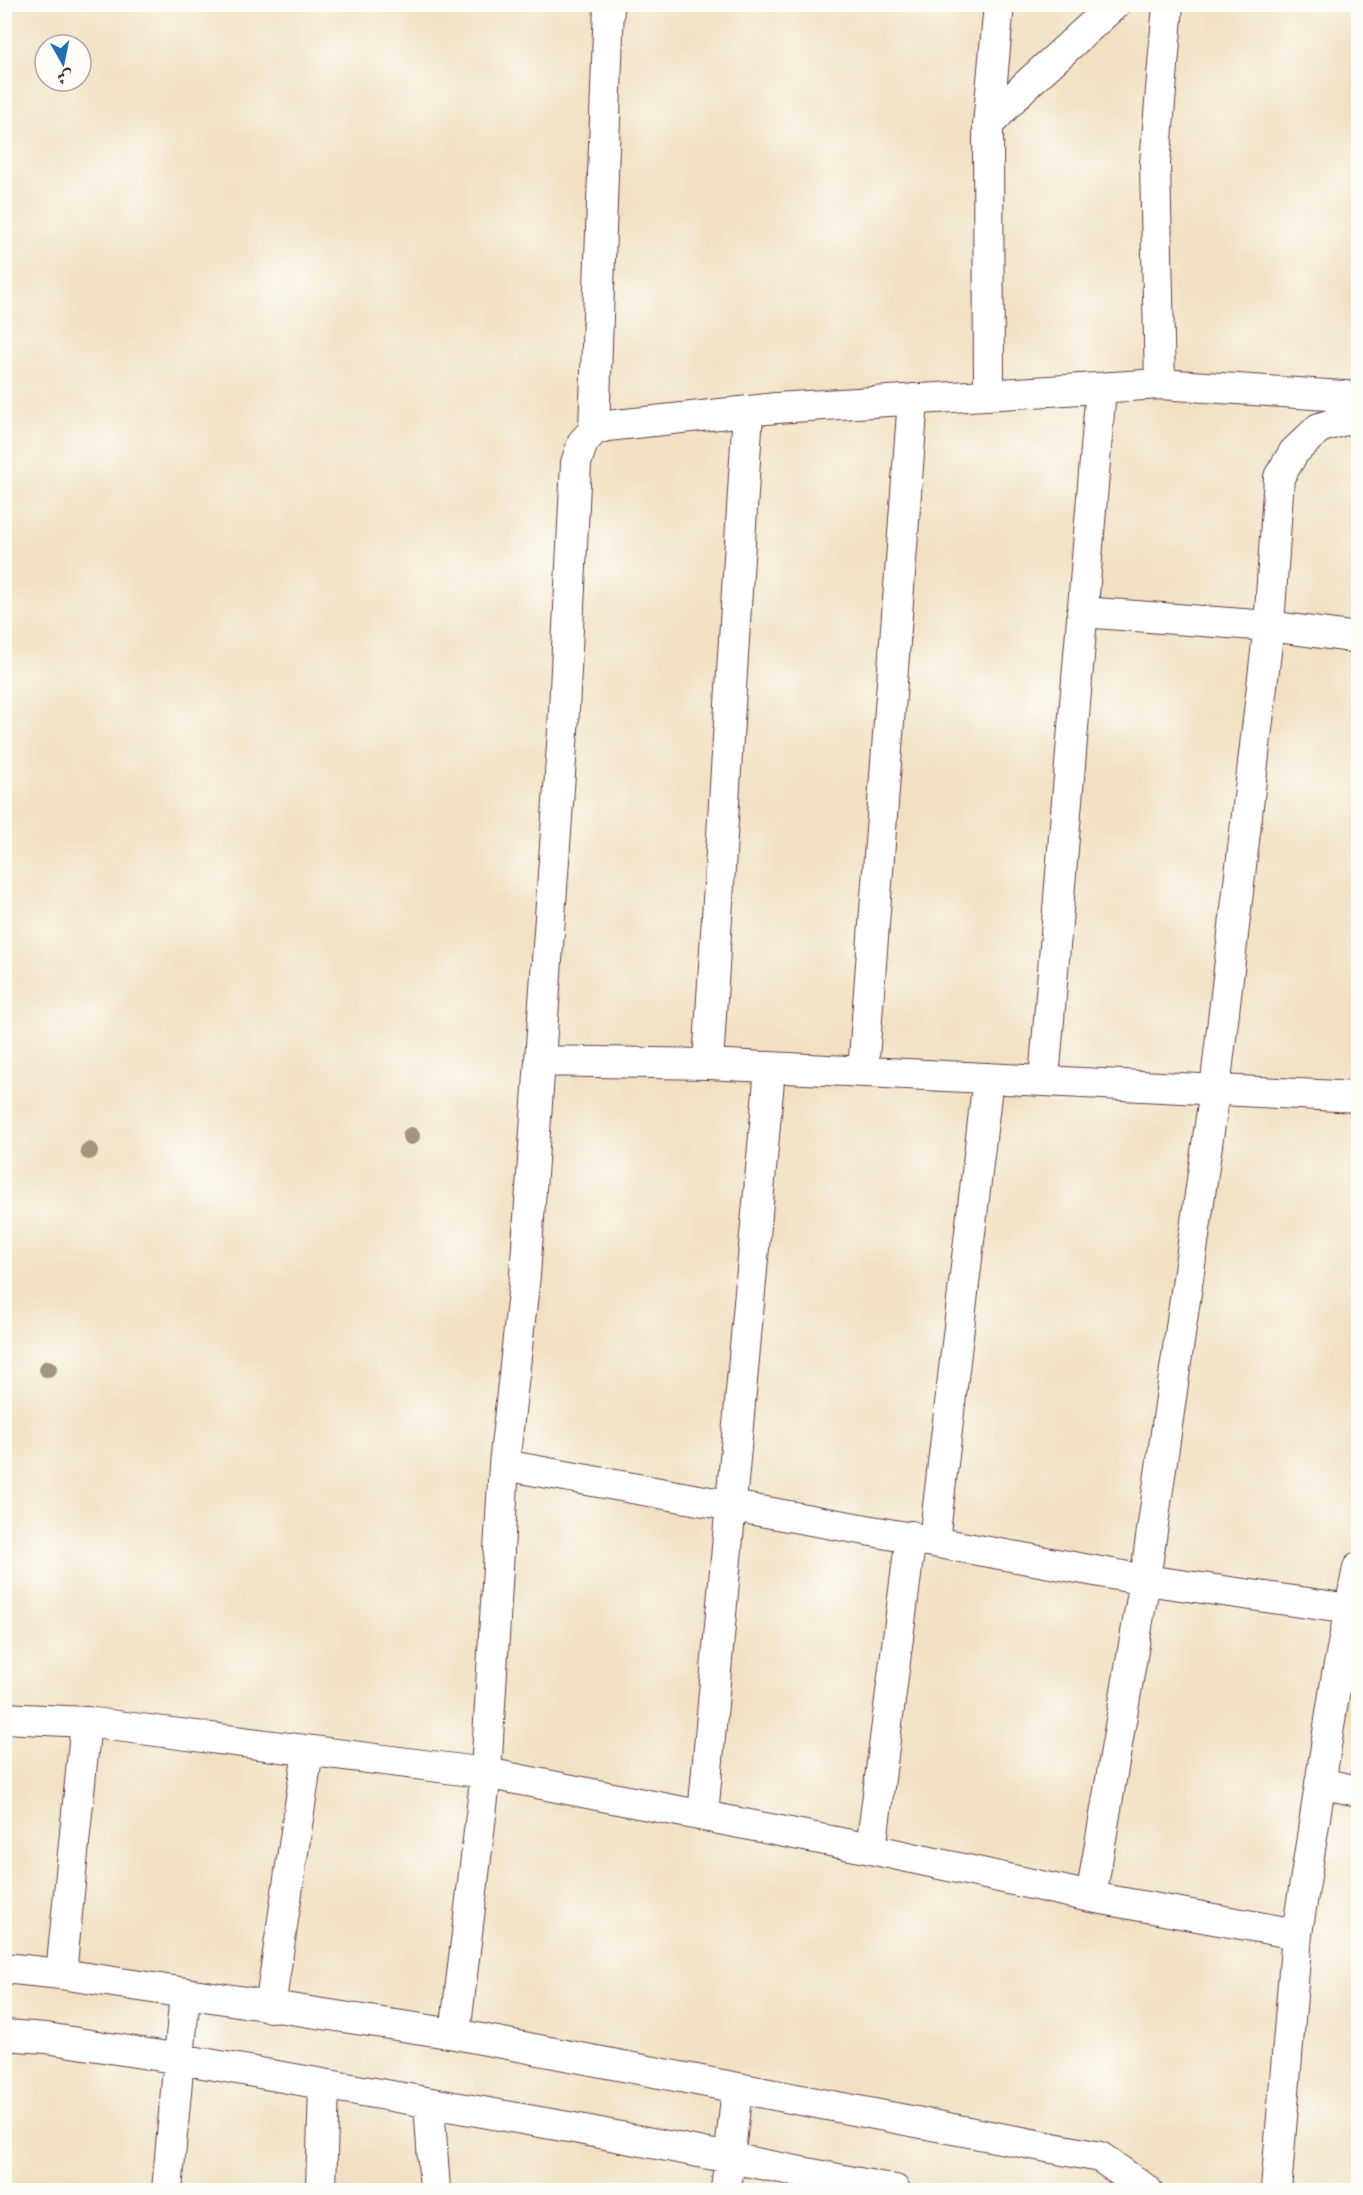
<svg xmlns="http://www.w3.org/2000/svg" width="1363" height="2195" viewBox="0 0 1363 2195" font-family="'Libre Bodoni',Amiri,serif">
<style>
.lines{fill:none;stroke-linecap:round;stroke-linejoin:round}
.minor-casing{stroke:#633c42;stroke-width:32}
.minor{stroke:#fff;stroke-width:30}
.tree{fill:#a19580}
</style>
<rect width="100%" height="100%" fill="#fdfcf7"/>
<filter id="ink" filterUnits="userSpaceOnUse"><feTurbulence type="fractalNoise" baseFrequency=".0167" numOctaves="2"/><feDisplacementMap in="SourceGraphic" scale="12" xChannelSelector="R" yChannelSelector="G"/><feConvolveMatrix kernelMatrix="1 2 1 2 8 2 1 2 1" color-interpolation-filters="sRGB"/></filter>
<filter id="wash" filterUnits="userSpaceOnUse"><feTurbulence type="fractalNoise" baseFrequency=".008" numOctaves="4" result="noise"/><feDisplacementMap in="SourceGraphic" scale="24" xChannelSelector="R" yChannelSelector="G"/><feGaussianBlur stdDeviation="1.35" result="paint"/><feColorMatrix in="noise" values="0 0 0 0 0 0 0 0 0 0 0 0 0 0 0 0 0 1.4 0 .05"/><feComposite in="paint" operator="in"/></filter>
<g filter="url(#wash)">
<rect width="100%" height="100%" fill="#f0e1c2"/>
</g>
<g filter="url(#ink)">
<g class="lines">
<defs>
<path id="minor" d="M988 125 999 4
M1160 384 1155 164 1168 4
M989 395 988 125 1024 87 1115 4
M594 430 609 4
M1082 612 1269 626 1358 638
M540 1061 708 1064 1358 1097
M708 1064 748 411
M863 1072 913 399
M1044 1080 1101 388
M504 1465 1145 1580 1350 1609
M934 1541 988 1078
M4 1718 86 1722 486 1773 871 1849 1091 1897 1297 1934
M1320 1783 1358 1791
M703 1815 770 1069
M871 1849 911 1536
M1091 1897 1145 1580 1215 1089 1269 626 1279 477 1294 452 1319 428 1358 416
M4 1968 61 1974 455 2034 1100 2157 1147 2190
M61 1974 86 1722
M270 2007 308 1751
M455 2034 486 1773 504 1465 525 1275 563 731 576 463 583 442 594 430 607 426 776 408 1160 384 1358 397
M4 2035 46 2038 180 2059 574 2128 895 2190
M429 2104 435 2190
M167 2190 185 1993
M321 2190 324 2085
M726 2190 737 2088
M1276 2190 1297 1934 1337 1675 1358 1568"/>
</defs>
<!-- minor casing -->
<use href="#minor" class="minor-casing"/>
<!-- minor -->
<use href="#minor" class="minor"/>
</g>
<!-- trees -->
<g class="tree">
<circle cx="411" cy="1136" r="9"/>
<circle cx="89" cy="1151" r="9"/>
<circle cx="48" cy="1369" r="9"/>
</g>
</g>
<!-- margin -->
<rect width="1363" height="2195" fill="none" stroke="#fdfcf7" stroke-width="24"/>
<!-- north arrow -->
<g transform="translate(63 63) rotate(171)"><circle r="28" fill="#fdfcf7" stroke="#b5a4a5" stroke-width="1.5"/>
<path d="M0-4.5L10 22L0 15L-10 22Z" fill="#1f6fb2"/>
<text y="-9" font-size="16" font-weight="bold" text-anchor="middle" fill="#4a1f2b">ش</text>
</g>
</svg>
